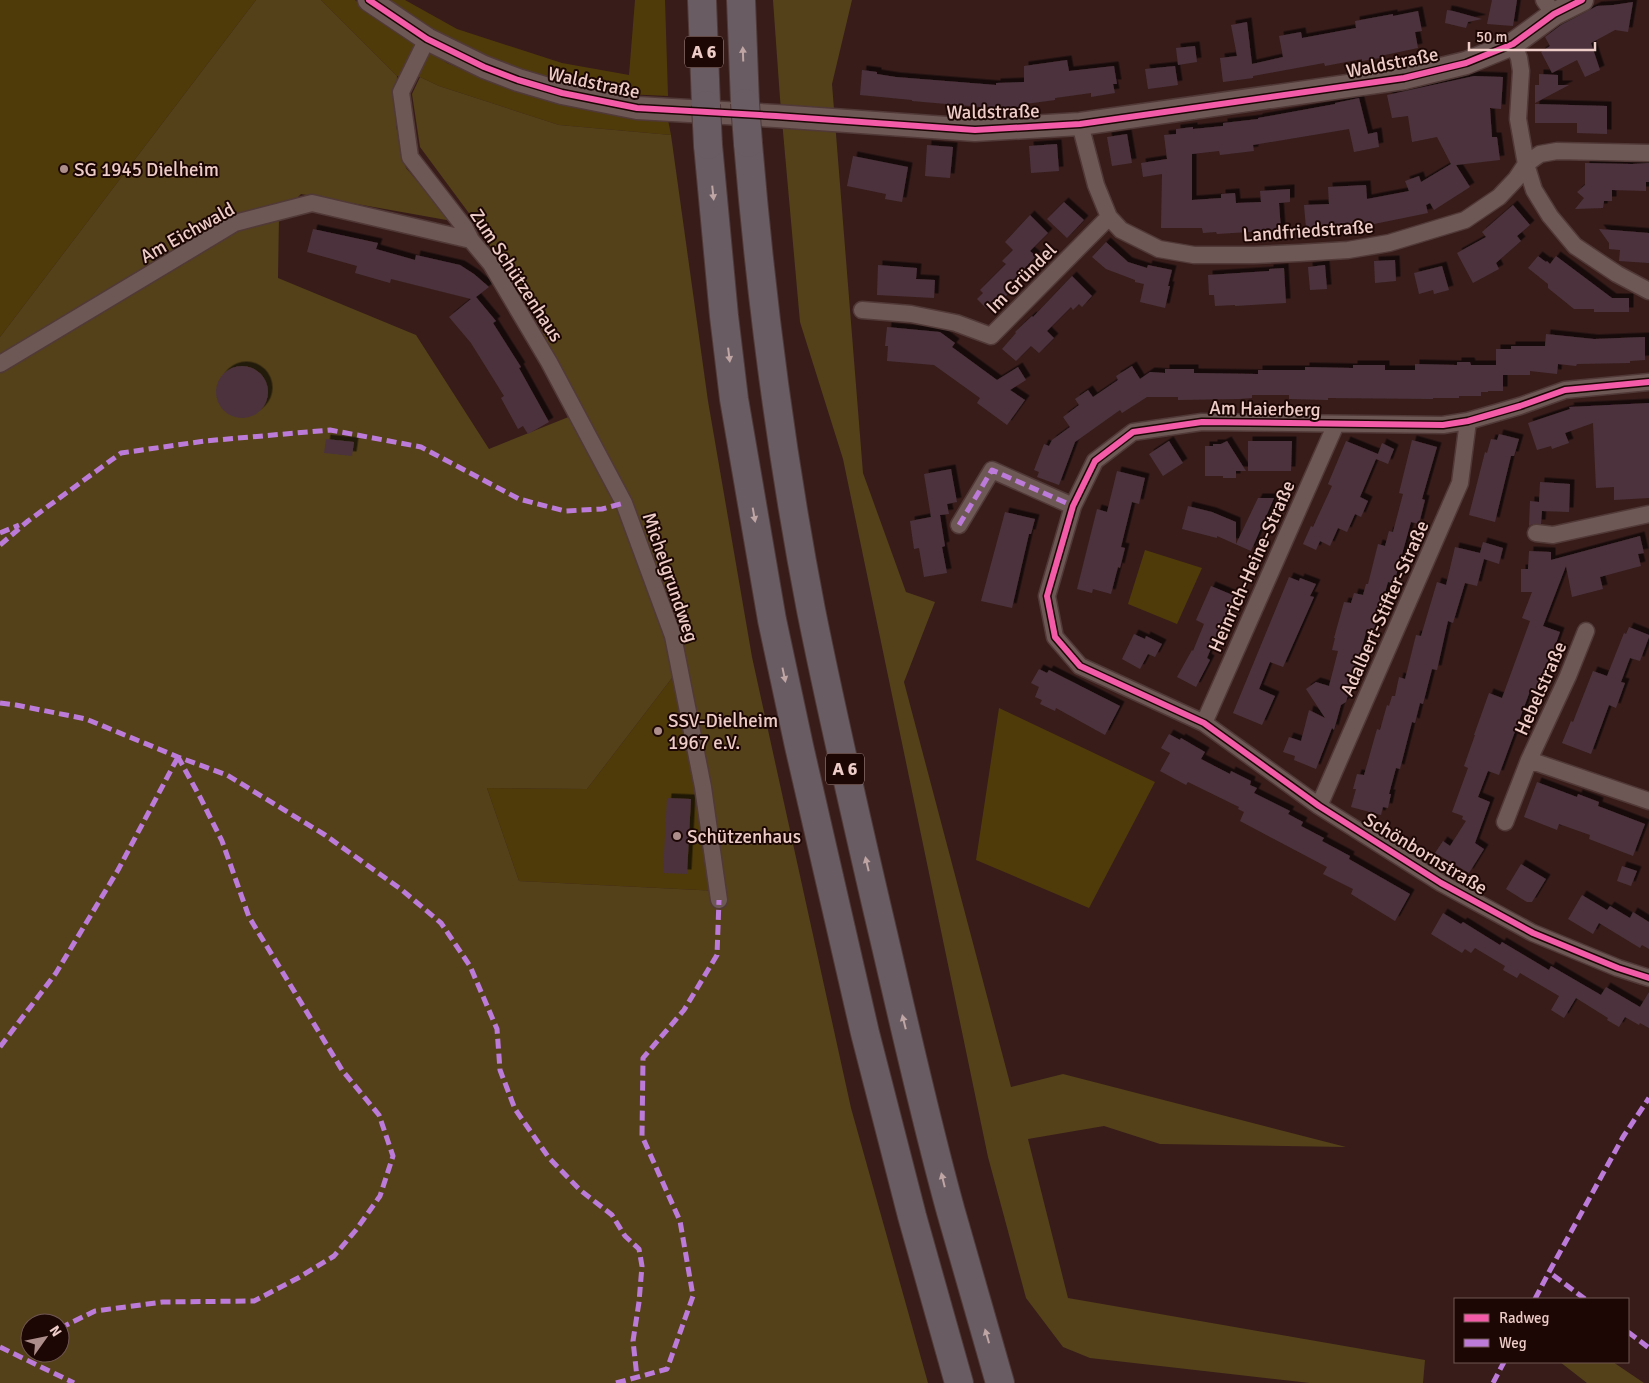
<svg xmlns="http://www.w3.org/2000/svg" width="1649" height="1383" viewBox="0 0 1649 1383" font-family="Signika,sans-serif">
<style>
.green{fill:#4f3b0a}
.forest{fill:#544119;fill-rule:evenodd}
.building{fill:#4b333c;filter:url(#shadow)}
.lines{fill:none;stroke-linecap:round;stroke-linejoin:round}
.street-casing{stroke:#503937;stroke-width:19}
.secondary-casing{stroke:#503937;stroke-width:25}
.highway-casing{stroke:#503937;stroke-width:30}
.street{stroke:#6e5856;stroke-width:16}
.secondary{stroke:#6e5856;stroke-width:22}
.highway{stroke:#695c63;stroke-width:28}
.highway-bridge-casing{stroke:#503937;stroke-width:30;stroke-linecap:butt}
.highway-bridge{stroke:#695c63;stroke-width:28}
.quiet{stroke:#bd7bd9;stroke-width:5;stroke-dasharray:10 5;stroke-linecap:butt}
.cycleway-casing{stroke:#1c0705;stroke-width:9}
.cycleway{stroke:#f35aa7;stroke-width:6}
.oneway{fill:#bfa5a4}
.poi-dot{fill:#ae8e8a;stroke:#1c0705;stroke-width:2}
.labels{text-anchor:middle;stroke-width:4;stroke-linejoin:round;paint-order:stroke}
.shield{fill:#1c0705;stroke:#af918d;stroke-width:1}
.shield-label{font-size:18px;font-weight:bold;fill:#eeccc7}
.street-label{font-size:19px;fill:#eeccc7;stroke:#1c0705}
.poi-label{font-size:19px;fill:#eeccc7;stroke:#1c0705;text-anchor:start}
</style>
<defs>
<filter id="shadow"><feDropShadow dx="4.5" dy="-4.5" stdDeviation="0" flood-color="#0009"/></filter>
</defs>
<rect width="100%" height="100%" fill="#371c1a"/>
<!-- green -->
<path class="green" d="M0 0H256L0 337Z
M321 0H355L366 10 447 63 499 85 601 113 668 120 671 135 559 125 439 86 420 77 397 76Z
M383 0H405L457 29 562 63 629 75 635 0H665L668 96 603 93 541 81 441 38Z
M1145 550 1202 568 1177 624 1128 604Z
M675 674 697 803 718 891 519 881 487 788 587 789Z
M999 708 1155 782 1089 908 976 860Z"/>
<!-- forest -->
<path class="forest" d="M256 0H321L397 76 396 126 406 168 452 221 301 194 279 216 278 278 416 335 489 449 576 414 540 326 474 220 420 147 412 94 420 77 439 86 559 125 671 135 708 401 752 657 851 1108 928 1383H0V337ZM675 674 697 803 718 891 519 881 487 788 587 789ZM30 1323H60V1353H30Z
M773 0H852L832 84 863 473 906 592 935 602 904 682 1011 1087 1063 1074 1346 1147 1160 1144 1104 1126 1028 1139 1068 1298 1425 1360 1423 1383H1310L1090 1358 1063 1347 1026 1298 988 1157 843 459 800 322 780 98Z
M1560 1362H1613L1644 1383H1587Z"/>
<!-- building -->
<path class="building" d="M1492 0H1517L1513 26 1487 24Z
M1633 2 1628 32 1615 30 1591 43 1600 70 1585 77 1577 60 1552 73 1541 52 1550 46 1545 37 1561 25 1597 6 1613 5Z
M1447 10 1453 11 1482 19 1468 22 1466 28 1445 23Z
M1418 11 1422 31 1415 32 1418 48 1380 56V58L1362 61V59L1325 66 1324 63 1253 76V78L1223 82 1220 58 1237 56 1231 25 1247 22 1252 64 1283 57 1279 36 1301 32 1302 38 1356 28 1355 21 1393 14V16Z
M1195 46 1197 62 1178 65 1176 48Z
M1067 60 1069 71 1114 66 1117 84H1113L1115 93 1091 97V93L1055 98V100L1025 104V107L993 108 912 101V100L860 95 862 70 877 72V74L896 77 996 85V83L1024 82V66Z
M1175 66 1178 85 1148 89 1145 69Z
M1539 74 1558 75V85H1569L1535 103V85H1539Z
M1474 76 1503 77 1501 109 1490 108 1492 137H1497L1500 160 1456 165 1470 187 1434 210 1430 203 1426 205 1428 213 1374 224 1306 228 1304 205 1329 204 1328 187 1366 185 1367 199 1409 191 1405 181 1419 176 1421 182 1451 164 1437 137 1412 142 1408 116 1392 118 1387 95Z
M1359 98 1368 134 1377 132 1379 147 1354 152 1349 129 1253 145 1254 151 1220 155 1219 151 1192 154V200L1221 198V194L1235 193 1236 203 1261 202 1260 191 1290 189V202L1279 203 1281 230 1217 234 1216 232 1203 233 1202 228H1161L1162 174 1143 177 1141 163 1167 159 1164 135 1176 134V129L1193 127V129L1223 126V123L1258 119V118L1335 104V103Z
M1535 104 1607 106V134L1577 133V123H1535Z
M1127 134 1132 163 1112 166 1107 137Z
M1057 144 1059 171 1031 173 1029 146Z
M927 145 953 147 950 178 925 176Z
M853 156 908 167 902 202 885 199 886 194 847 186Z
M1585 163 1632 164 1649 163V182H1646V191L1612 190V201H1604L1603 208 1575 209 1584 198 1577 192 1585 185Z
M1064 202 1084 220 1067 238 1047 219Z
M1513 205 1530 225 1517 236 1521 241 1496 263 1499 269 1473 283 1457 253 1486 237 1482 232Z
M1030 215 1048 233 1030 251 1036 256 1008 287 1011 291 996 306 993 303 987 309 977 299 983 293 980 290 1006 264 1002 261 1013 250 1005 242Z
M313 229 378 243 376 249 415 260 416 255 460 265 474 274 489 287 476 297 496 321 493 323 521 367 519 368 549 422 528 434 523 426 518 429 501 398 504 396 471 343 449 317 471 299 391 279 390 283 355 273 357 266 307 252Z
M1599 229 1649 233V263L1619 261 1620 250 1609 249V243Z
M1106 242 1128 262 1147 268 1148 265 1172 270 1168 286H1170L1165 308 1140 302 1144 284 1135 282V280L1106 269 1092 257Z
M1538 256 1546 262 1547 261 1550 264 1556 256 1612 298H1629V312H1594V309H1574L1548 288V284L1528 268Z
M1395 260 1396 281 1375 283 1374 261Z
M878 265 917 268 916 279 935 280 934 298 877 295Z
M1325 265 1327 289 1310 290 1308 267Z
M1442 266 1449 290 1434 294 1433 290 1419 294 1414 273Z
M1284 268 1286 303 1235 306V305L1215 306 1214 295H1209L1208 275 1269 271V269Z
M1072 276 1092 296 1082 307 1079 304 1073 310 1071 307 1047 331 1054 338 1039 353 1031 346 1016 361 1002 349 1016 333 1015 332 1032 316 1033 317Z
M887 327 940 332 955 343 952 347 997 380 1018 367 1026 380 1010 390 1025 400 1007 425 977 403 980 398 934 365 887 361 888 346H885Z
M1546 334 1594 339 1645 337V360L1630 361V363L1577 364 1576 366 1558 364 1557 374 1530 371V375H1503V391H1488V392H1481V396H1459V398H1433V399L1328 398V400L1289 399V395H1252V398L1239 399 1178 400V397H1147L1122 413 1120 410 1075 442 1059 485 1037 477 1039 472 1034 470 1044 444 1049 446 1052 440 1070 427 1063 417 1079 405 1075 399 1088 390 1093 397 1118 380 1116 376 1132 366 1140 379 1150 372 1165 373V369H1194V373L1258 374V370H1305V367L1353 368V365H1385V370H1415V364L1457 365V362H1470L1471 365H1496V349H1511V346H1545Z
M216 392a26 26 0 1 1 52 0a26 26 0 1 1-52 0Z
M1649 403V498L1614 500V487L1596 488 1593 423 1565 433 1569 443 1552 449 1551 446 1537 450 1528 423 1570 409 1569 407Z
M1499 434 1519 439 1514 456H1511L1495 522 1469 515 1485 452 1487 453 1491 439 1497 440Z
M326 439 354 442 352 456 324 453Z
M1412 440 1437 447 1422 499 1425 500 1419 524 1411 522 1394 583 1388 582 1374 631 1367 629 1346 702 1341 705 1334 730 1332 728 1316 769 1294 760 1295 756 1283 752 1289 737 1301 741 1309 710 1325 718 1306 689 1316 682 1329 686 1338 651 1332 650 1335 638H1334L1344 602 1351 603 1354 593 1363 595 1366 584H1368L1378 544 1385 546 1389 531 1393 532 1403 494 1399 493Z
M1169 441 1183 463 1163 476 1149 454Z
M1227 441 1246 471H1236V478H1223V476H1205V446H1213V444H1221Z
M1248 441H1292L1291 471H1248Z
M1346 441 1378 454 1382 443 1394 449 1388 464 1376 459 1360 497 1368 501 1361 517 1355 514 1347 532 1338 528 1330 546 1320 541 1316 550 1303 544 1311 526 1313 527 1332 486 1328 484Z
M951 469 957 502 947 504 949 514 940 515 945 546 942 547 947 573 924 577 919 548 914 549 910 521 931 517 924 474Z
M1117 471 1145 478 1139 504 1132 502 1121 547 1125 548 1120 568 1118 567 1111 594 1093 589 1092 593 1077 589 1097 509 1107 512Z
M1540 482 1570 484 1569 512 1542 511 1541 524H1533L1529 526 1530 501 1539 502Z
M1258 498H1274L1251 551 1217 536V538L1182 529 1188 506 1212 512 1236 522V544Z
M1005 512 1035 519 1031 534H1029L1012 608 981 601Z
M1640 536 1644 553 1638 554 1641 566 1600 577 1603 589 1572 597 1566 566 1543 626 1560 632 1538 694 1530 691 1499 775 1488 771 1478 797 1490 802 1475 843 1484 849 1469 873 1435 853 1443 841 1450 846 1466 821 1462 819 1463 816 1452 812 1468 768 1464 766 1475 735H1474L1489 693 1502 698 1530 621 1522 618 1532 592H1521V569H1528L1529 551 1551 552V560Z
M1483 542 1503 548 1499 564 1484 559 1477 586 1465 583 1453 623 1448 621 1437 670 1432 669 1423 704 1420 703 1415 723 1412 722 1400 769 1396 768 1389 794H1391L1388 808 1383 807 1381 815 1351 807 1356 789H1353L1357 774 1364 775 1377 729 1380 730 1387 705 1389 706 1392 696H1395L1399 677 1405 679 1416 635 1421 636 1437 582 1446 585 1455 547 1480 553Z
M1289 577 1299 581 1300 578 1316 584 1310 596 1314 597 1283 667 1270 662 1259 689 1275 696 1262 725 1233 713Z
M1211 586 1235 596 1221 631 1219 630 1207 658 1210 660 1196 687 1177 677 1192 650 1193 651 1204 624 1196 620Z
M1629 627 1649 635V637L1640 661 1630 658 1621 682 1625 683 1616 708 1609 705 1591 754 1562 743 1571 721 1573 722 1593 671 1607 676 1624 633 1626 634Z
M1134 634 1145 639 1146 636 1162 644 1155 657 1148 654 1140 669 1122 659Z
M1039 669 1047 673 1049 670 1120 706 1105 735 1056 708 1055 711 1040 704 1042 700 1035 697 1039 687 1031 683Z
M1169 734 1180 740 1181 738 1205 752 1201 759 1230 774 1231 771 1251 781 1250 785 1257 788 1254 793 1290 811 1288 814 1303 822 1301 826 1324 838 1322 841 1350 856 1349 859 1410 894 1395 921 1351 894 1353 889 1323 874 1327 867 1240 821 1244 812 1238 809 1239 807 1188 782 1186 785 1160 771 1170 753 1161 748Z
M1537 782 1577 797 1578 794 1599 802 1598 806 1645 824 1633 856 1589 839 1590 835 1559 824 1557 830 1524 817Z
M667 798 691 799 687 874 663 873Z
M1521 864 1546 879 1532 902H1527L1506 889Z
M1622 866 1637 871 1631 886 1617 881Z
M1582 895 1607 910 1610 906 1630 918 1633 912 1649 922V949L1642 945 1640 948 1599 923 1593 934 1568 919Z
M1443 913 1461 924 1463 922 1500 945 1502 942 1549 970 1551 966 1601 995 1606 987 1640 1007 1649 992V1028L1640 1023 1639 1025 1625 1017 1619 1027 1607 1020 1608 1018 1576 998 1564 1018 1551 1010 1559 996 1520 973 1517 978 1503 970 1505 966 1475 948 1471 953 1465 949 1462 953 1431 934Z"/>
<g class="lines">
<defs>
<path id="street" d="M1544 0 1554 14
M427 39 401 92 410 157 465 228 471 240 491 264 549 362 624 503 673 636 703 787 719 900
M1513 44 1519 58 1521 71 1518 119 1526 164 1534 190 1550 216 1575 246 1617 274 1649 291
M1080 124 1096 185 1109 217 1121 230 1159 249 1194 255H1254L1299 253 1348 250 1389 243 1465 220 1499 197 1516 179 1526 164 1540 154 1557 151 1649 153
M862 310 911 314 956 323 991 336 1109 217
M0 364 235 223 312 203 471 240
M1649 382 1565 390 1520 406 1468 421 1443 425 1202 422 1133 432 1095 461 1073 506 1047 596 1055 637 1080 666 1204 723 1319 806 1441 883 1533 933 1618 968 1649 978
M959 525 992 470 1073 506
M1536 533 1553 535 1649 514
M1204 723 1336 424
M1529 760 1568 676 1586 631
M1319 806 1460 483 1468 421
M1505 822 1529 760 1649 801"/>
<path id="secondary" d="M369 0 427 39 484 67 518 80 562 93 637 108 776 116 975 130 1080 124 1404 78 1466 63 1513 44 1554 14 1582 0"/>
<path id="highway" d="M702 0 706 105
M741 0 745 103
M748 143C761 299 781 455 811 610 831 710 854 809 877 908 901 1009 923 1111 951 1212 967 1269 984 1326 1000 1383
M708 145 724 316 734 399 772 620 799 746 865 1033 912 1216 959 1383"/>
</defs>
<!-- street casing -->
<use href="#street" class="street-casing"/>
<!-- secondary casing -->
<use href="#secondary" class="secondary-casing"/>
<!-- highway casing -->
<use href="#highway" class="highway-casing"/>
<!-- street -->
<use href="#street" class="street"/>
<!-- secondary -->
<use href="#secondary" class="secondary"/>
<!-- highway -->
<use href="#highway" class="highway"/>
<defs>
<path id="highway-bridge" d="M745 103 748 143
M706 105 708 145"/>
</defs>
<!-- highway-bridge casing -->
<use href="#highway-bridge" class="highway-bridge-casing"/>
<!-- highway-bridge -->
<use href="#highway-bridge" class="highway-bridge"/>
<!-- quiet -->
<path class="quiet" d="M959 525 992 470 1073 506
M0 533 19 525
M0 545 28 521 121 453 205 441 330 430 421 447 519 499 565 511 602 509 624 503
M0 703 16 705 86 719 178 757 227 775 325 835 402 890 441 923 470 966 497 1029 500 1070 515 1109 549 1158 580 1190 612 1215 625 1236 639 1249 642 1266 639 1302 633 1341 637 1377
M0 1047 56 973 118 870 178 757
M1535 1299 1549 1272
M1585 1299 1549 1272 1623 1137 1649 1098
M60 1328 95 1311 163 1302 254 1301 298 1278 334 1256 356 1230 380 1196 393 1156 379 1115 342 1070 249 917 222 841 200 797 178 757
M1628 1332 1649 1348
M0 1347 74 1383
M616 1383 667 1369 693 1296 680 1221 642 1136 643 1058 684 1010 717 955 719 900
M1493 1383 1504 1362"/>
<defs>
<path id="cycleway" d="M369 0 427 39 484 67 518 80 562 93 637 108 776 116 975 130 1080 124 1404 78 1466 63 1513 44 1554 14 1582 0
M1649 382 1565 390 1520 406 1468 421 1443 425 1202 422 1133 432 1095 461 1073 506 1047 596 1055 637 1080 666 1204 723 1319 806 1441 883 1533 933 1618 968 1649 978"/>
</defs>
<!-- cycleway casing -->
<use href="#cycleway" class="cycleway-casing"/>
<!-- cycleway -->
<use href="#cycleway" class="cycleway"/>
</g>
<!-- one-way arrows -->
<defs><path id="oneway-solid" d="M-6-.8H1V-3.2L6.5 0L1 3.2V.8H-6Z" transform="scale(1.25)"/></defs>
<g class="oneway">
<use href="#oneway-solid" transform="translate(743 54) rotate(-92)"/>
<use href="#oneway-solid" transform="translate(713 193) rotate(84)"/>
<use href="#oneway-solid" transform="translate(729 355) rotate(83)"/>
<use href="#oneway-solid" transform="translate(754 515) rotate(80)"/>
<use href="#oneway-solid" transform="translate(784 675) rotate(78)"/>
<use href="#oneway-solid" transform="translate(867 864) rotate(-103)"/>
<use href="#oneway-solid" transform="translate(904 1022) rotate(-104)"/>
<use href="#oneway-solid" transform="translate(943 1180) rotate(-104)"/>
<use href="#oneway-solid" transform="translate(987 1336) rotate(-106)"/>
</g>
<!-- markers -->
<g class="poi-dot">
<circle cx="64" cy="169" r="5"/>
<circle cx="658" cy="731" r="5"/>
<circle cx="677" cy="836" r="5"/>
</g>
<g class="labels">
<!-- shield labels -->
<g class="shield">
<rect x="685" y="36.5" width="38" height="31" rx="4"/>
<rect x="826" y="753.5" width="38" height="31" rx="4"/>
</g>
<g class="shield-label">
<text x="704" y="58">A 6</text>
<text x="845" y="775">A 6</text>
</g>
<!-- street labels -->
<g class="street-label">
<text transform="translate(1392 62) rotate(-11)" y="7">Waldstraße</text>
<text transform="translate(594 82) rotate(12)" y="7">Waldstraße</text>
<text transform="translate(993 111) rotate(-1)" y="7">Waldstraße</text>
<text transform="translate(1308 230) rotate(-4)" y="7">Landfriedstraße</text>
<text transform="translate(187 232) rotate(-29)" y="7">Am Eichwald</text>
<text transform="translate(517 275) rotate(57)" y="7">Zum Schützenhaus</text>
<text transform="translate(1021 278) rotate(-45)" y="7">Im Gründel</text>
<text transform="translate(1265 408) rotate(1)" y="7">Am Haierberg</text>
<text transform="translate(1251 566) rotate(-66)" y="7">Heinrich-Heine-Straße</text>
<text transform="translate(671 577) rotate(71)" y="7">Michelgrundweg</text>
<text transform="translate(1384 608) rotate(-66)" y="7">Adalbert-Stifter-Straße</text>
<text transform="translate(1540 688) rotate(-66)" y="7">Hebelstraße</text>
<text transform="translate(1426 853) rotate(31)" y="7">Schönbornstraße</text>
</g>
<!-- poi labels -->
<g class="poi-label">
<text x="74" y="176">SG 1945 Dielheim</text>
<text x="668" y="727">SSV-Dielheim<tspan x="668" dy="22">1967 e.V.</tspan></text>
<text x="687" y="843">Schützenhaus</text>
</g>
</g>
<!-- legend -->
<rect x="1454" y="1298" width="175" height="65" fill="#1c0705" stroke="#705653"/>
<rect x="1464" y="1314" width="25" height="8" fill="#f35aa7" stroke="#705653"/>
<text x="1499" y="1323" font-size="15" fill="#eeccc7">Radweg</text>
<rect x="1464" y="1339" width="25" height="8" fill="#bd7bd9" stroke="#705653"/>
<text x="1499" y="1348" font-size="15" fill="#eeccc7">Weg</text>
<!-- north arrow -->
<g transform="translate(45 1338) rotate(57)"><circle r="24" fill="#1c0705" stroke="#705653"/>
<path d="M0-4L9 19L0 12L-9 19Z" fill="#ae8e8a"/>
<text y="-8" font-size="14" font-weight="bold" text-anchor="middle" fill="#eeccc7">N</text>
</g>
<!-- scale -->
<path d="M1469 42v8h126v-8" fill="none" stroke="#eeccc7" stroke-width="2.5"/>
<text x="1476" y="42" font-size="15" fill="#eeccc7" stroke="#1c0705" stroke-width="4" paint-order="stroke">50 m</text>
</svg>
